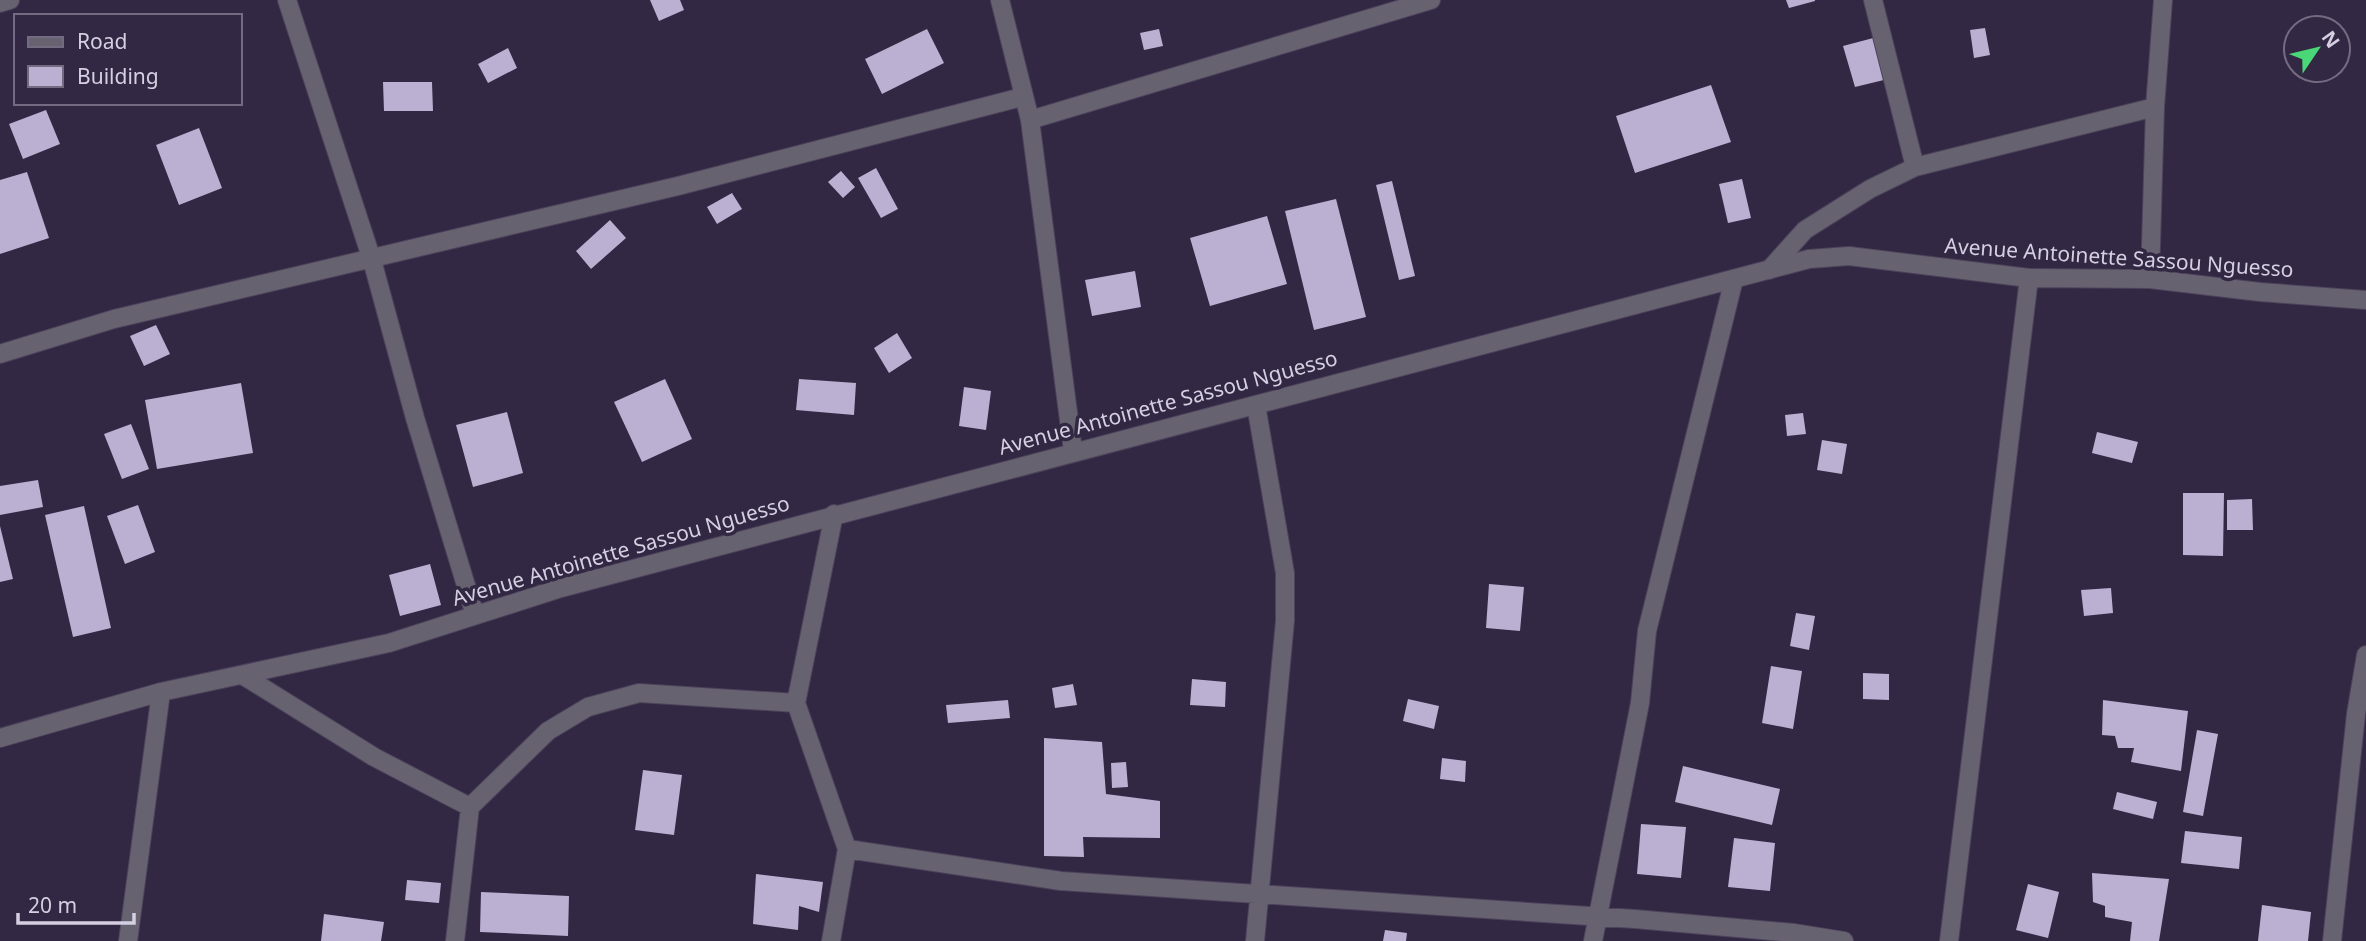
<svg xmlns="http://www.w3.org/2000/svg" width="2366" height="941" viewBox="0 0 2366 941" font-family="'Noto Sans',sans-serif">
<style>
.building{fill:#bbb0d2}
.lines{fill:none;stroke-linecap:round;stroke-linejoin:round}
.minor-casing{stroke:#4c435c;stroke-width:20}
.minor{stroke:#676270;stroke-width:18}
.labels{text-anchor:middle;stroke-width:7;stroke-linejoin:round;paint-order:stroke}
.street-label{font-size:21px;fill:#d5cfe1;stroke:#322843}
</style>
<rect width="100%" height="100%" fill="#322843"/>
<!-- building -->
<path class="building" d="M650 0H680L684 10 659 21Z
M1786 0H1815V1L1789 8Z
M1985 28 1990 55 1974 58 1970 30Z
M927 29 944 63 882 94 865 59Z
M1159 29 1163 46 1144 50 1140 33Z
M1877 37 1888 79 1855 87 1843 46Z
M508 48 517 68 488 83 478 64Z
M383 82H432L433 111H384Z
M1711 85 1731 142 1635 173 1616 116Z
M46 110 60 144 23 159 9 124Z
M199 128 222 188 179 205 156 145Z
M876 168 898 209 881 218 858 178Z
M841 171 855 187 843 198 828 182Z
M27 172 49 238 0 254V180Z
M1742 179 1751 218 1728 223 1719 184Z
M1392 181 1415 276 1399 280 1376 185Z
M732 193 742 209 717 224 707 207Z
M1336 199 1366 317 1314 330 1285 211Z
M1267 216 1287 284 1210 306 1190 238Z
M610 220 626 238 591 269 576 251Z
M1135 271 1141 307 1092 316 1085 280Z
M156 325 170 354 144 366 130 336Z
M897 333 912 358 889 373 874 348Z
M665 379 692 439 642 462 614 402Z
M799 379 856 383 854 415 796 410Z
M241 383 253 453 157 469 145 400Z
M964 387 991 391 986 430 959 426Z
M507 412 523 473 473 487 456 425Z
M1803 413 1806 434 1787 436 1785 415Z
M131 424 149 469 122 479 104 434Z
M2097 432 2138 442 2132 463 2092 453Z
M1822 440 1847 444 1842 474 1817 470Z
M38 480 43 507 0 515V486Z
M2183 493H2224L2223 556 2183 555Z
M2252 499 2253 530H2227V500Z
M138 505 155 552 125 564 107 516Z
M84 506 111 628 73 637 45 515Z
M0 526 13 579 0 582Z
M430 564 441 605 400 616 389 575Z
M1489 584 1524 587 1520 631 1486 628Z
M2111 588 2113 613 2084 616 2081 590Z
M1796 613 1815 616 1809 650 1790 646Z
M1771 666 1802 671 1793 729 1762 723Z
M1863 673 1889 674V700L1863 699Z
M1192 679 1226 682 1225 707 1190 705Z
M1073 684 1077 705 1055 708 1052 688Z
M1408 699 1439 706 1434 729 1403 721Z
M1008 700 1010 718 948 723 946 705Z
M2103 700 2188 711 2181 771 2131 762 2134 748H2118L2115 736 2102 735Z
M2197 730 2218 734 2203 816 2183 812Z
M1044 738 1102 742 1106 794 1160 801V838L1083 837 1084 857 1044 856Z
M1442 758 1466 761 1465 782 1440 779Z
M1126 762 1128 787 1112 788 1111 763Z
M1683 766 1780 789 1772 825 1675 802Z
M643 770 682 775 674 835 635 830Z
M2117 792 2157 802 2153 819 2113 809Z
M1641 824 1686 827 1681 878 1637 874Z
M2185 831 2242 837 2239 869 2181 863Z
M1734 838 1775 843 1770 891 1728 887Z
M2092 873 2169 879 2159 941H2130L2132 922 2105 917V906L2093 902Z
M756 874 823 882 819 912 799 906 798 930 753 924Z
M407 880 441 883 439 903 405 900Z
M2028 884 2059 892 2048 938 2016 930Z
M481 892 569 896 568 936 480 932Z
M2262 905 2311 912 2308 941H2258Z
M324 914 384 922 381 941H321Z
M1385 930 1407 933 1406 941H1383Z"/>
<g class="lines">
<defs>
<path id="minor" d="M287 0 372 260 415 418 475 615
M1000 0 1030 120 1073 451
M1873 0 1915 167
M0 3 10 0
M1030 120 1431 0
M1769 270 1805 230 1870 189 1915 167 2155 107
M2150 279 2155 107 2163 0
M0 354 114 319 678 186 1022 97
M834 514 796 703 847 849 1061 881 1635 919 1794 933 1844 941
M244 676 374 757 470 807 548 731 588 707 639 693 796 703
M0 738 161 692 389 643 561 588 1809 259 1849 256 2029 278 2150 279 2260 292 2366 300
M128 941 161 692
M455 941 470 807
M831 941 847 849
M1255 941 1285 621V573L1256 405
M1593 941 1640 703 1647 631 1734 279
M1949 941 2029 278
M2332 941 2356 714 2366 655"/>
</defs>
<!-- minor casing -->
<use href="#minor" class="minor-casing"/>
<!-- minor -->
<use href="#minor" class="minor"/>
</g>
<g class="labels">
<!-- street labels -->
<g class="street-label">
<text transform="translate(2119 258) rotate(4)" y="7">Avenue Antoinette Sassou Nguesso</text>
<text transform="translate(1168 403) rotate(-15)" y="7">Avenue Antoinette Sassou Nguesso</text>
<text transform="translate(621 551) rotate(-16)" y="7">Avenue Antoinette Sassou Nguesso</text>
</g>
</g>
<!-- legend -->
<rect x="14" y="14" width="228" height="91" fill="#322843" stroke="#736b82" stroke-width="2"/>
<rect x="28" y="37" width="35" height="10" fill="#676270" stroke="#736b82" stroke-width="2"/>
<text x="77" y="49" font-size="21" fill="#d5cfe1">Road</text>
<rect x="28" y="66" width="35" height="21" fill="#bbb0d2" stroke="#736b82" stroke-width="2"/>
<text x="77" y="84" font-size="21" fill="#d5cfe1">Building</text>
<!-- north arrow -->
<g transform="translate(2317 49) rotate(55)"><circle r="33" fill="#322843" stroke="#736b82" stroke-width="2"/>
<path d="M0-5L12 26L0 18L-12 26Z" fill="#49d778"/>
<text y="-10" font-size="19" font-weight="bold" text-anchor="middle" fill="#d5cfe1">N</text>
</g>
<!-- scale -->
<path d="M18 913v10h116v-10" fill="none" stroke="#d5cfe1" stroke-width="3.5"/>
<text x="28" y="913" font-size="21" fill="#d5cfe1" stroke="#322843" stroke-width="5" paint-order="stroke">20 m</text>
</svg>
